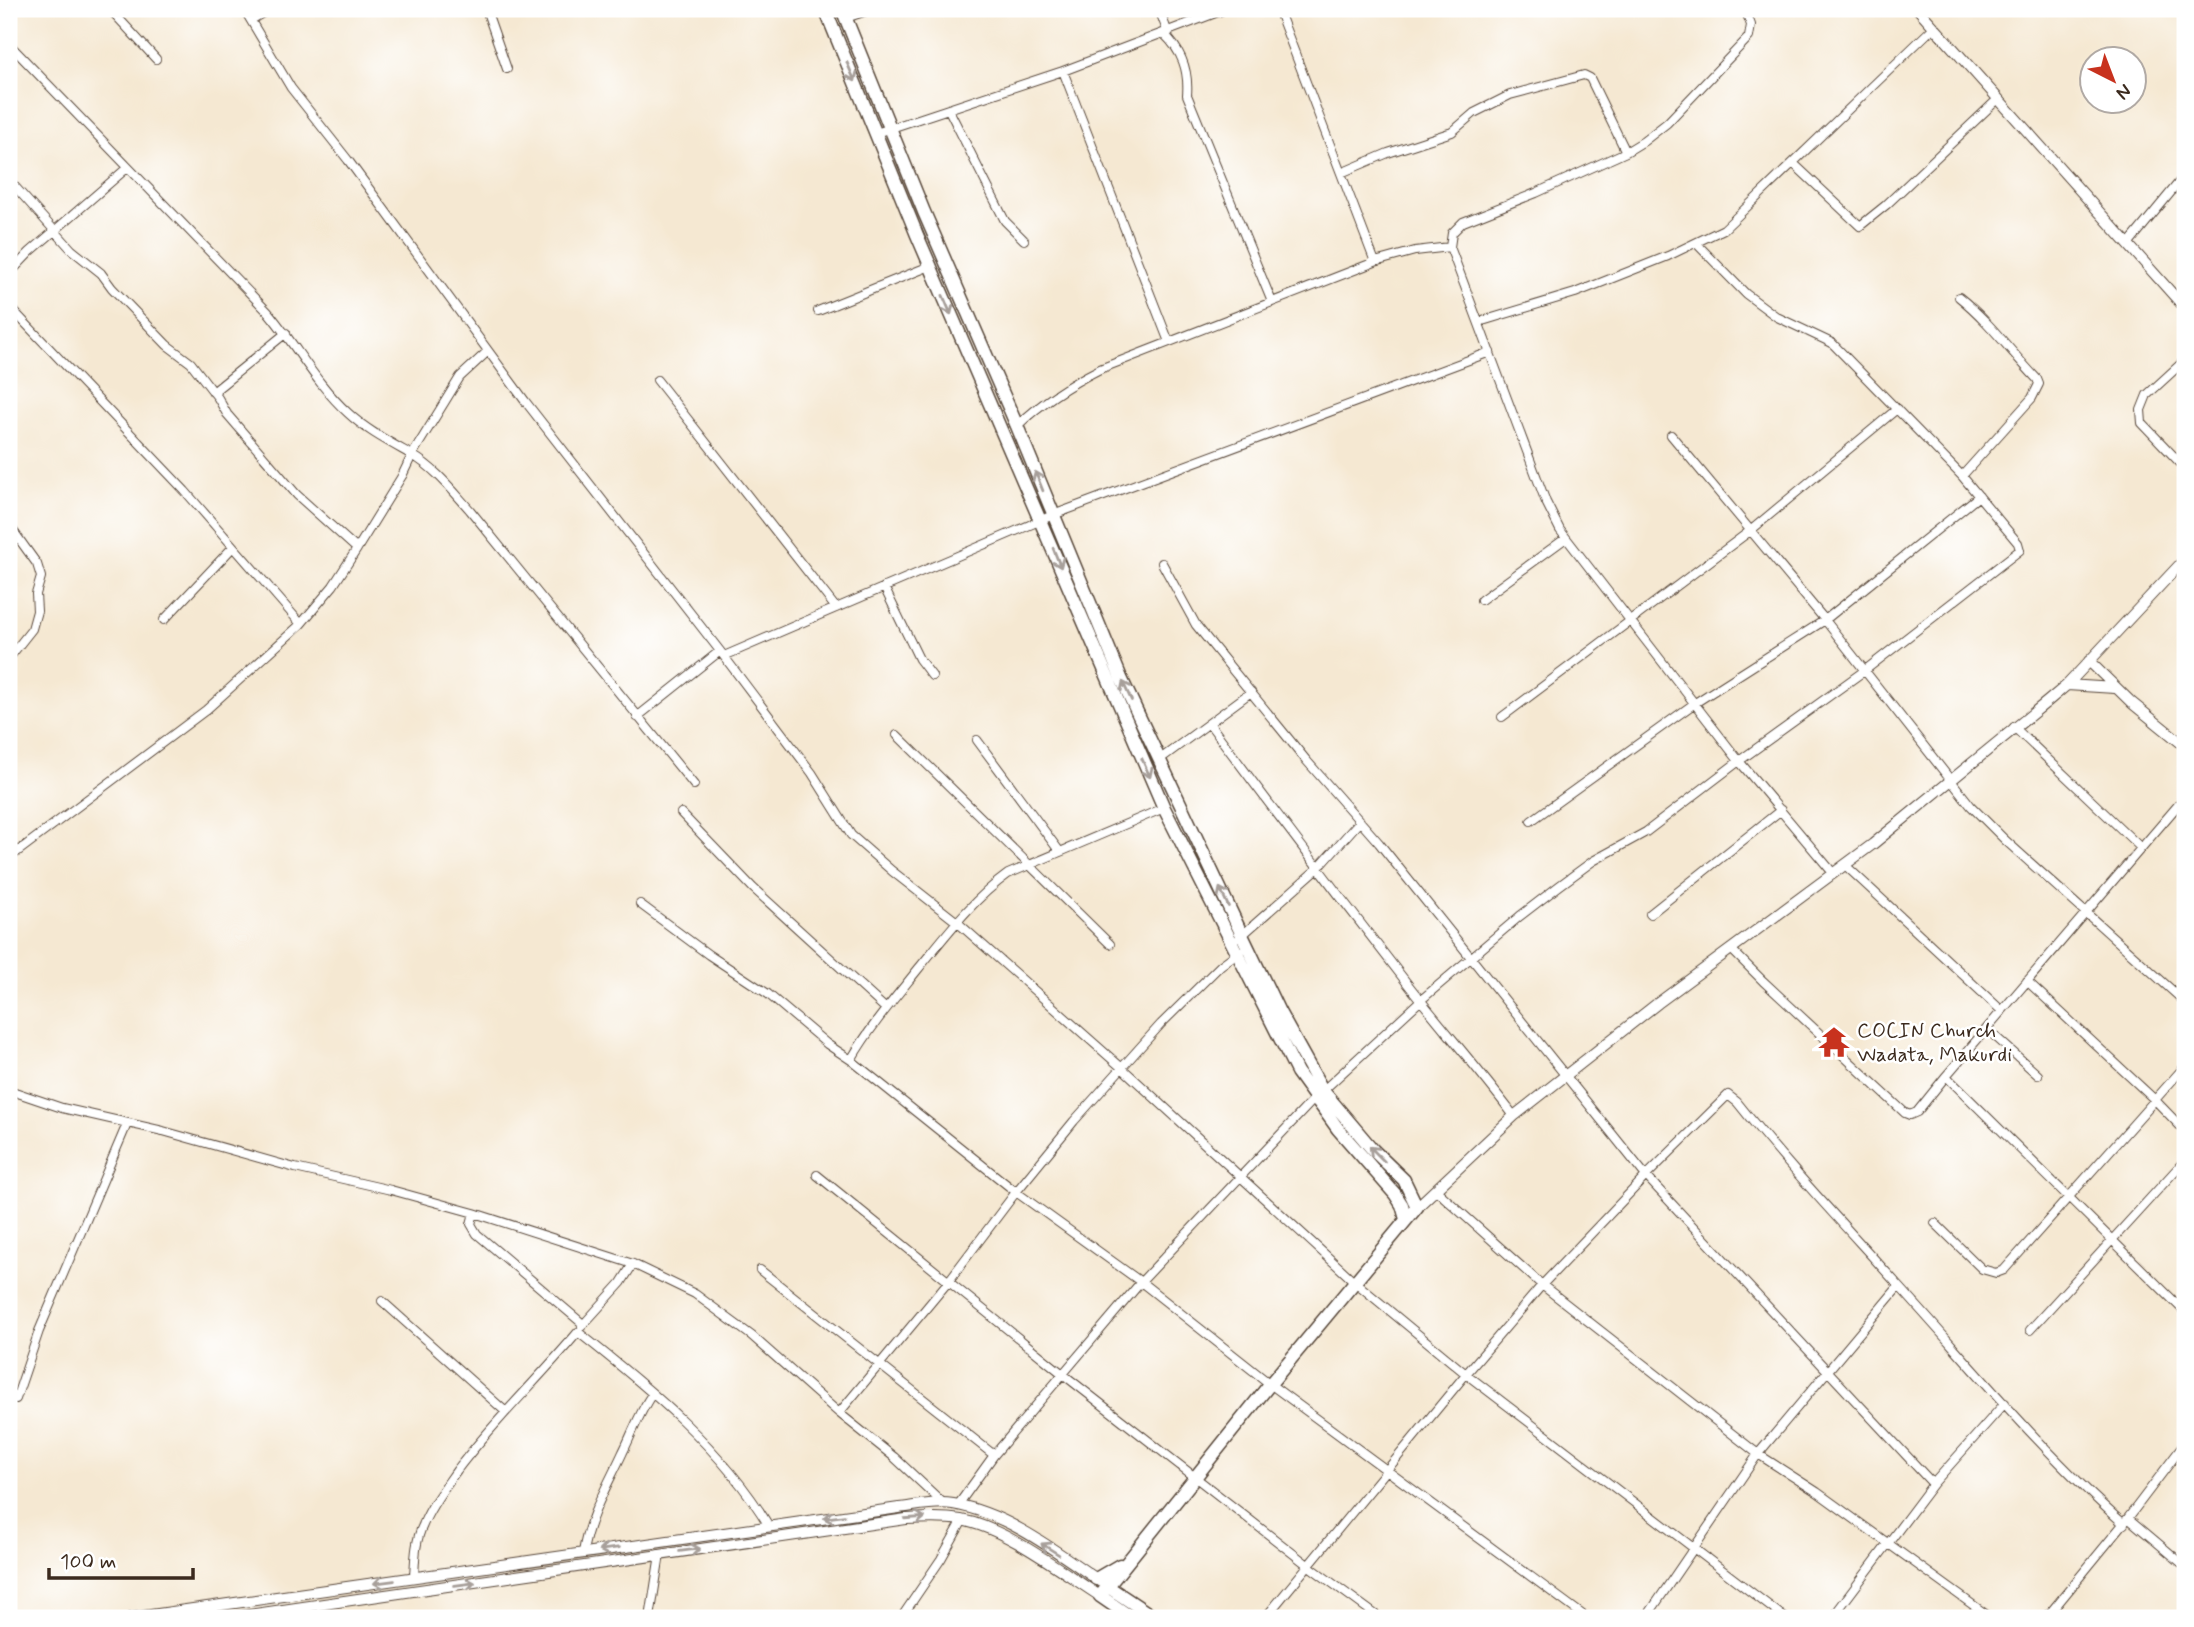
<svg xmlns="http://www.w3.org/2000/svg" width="2194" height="1627" viewBox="0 0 2194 1627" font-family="Mynerve,sans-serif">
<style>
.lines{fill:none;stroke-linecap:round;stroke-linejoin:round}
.minor-casing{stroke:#574639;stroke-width:10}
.tertiary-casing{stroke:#574639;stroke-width:12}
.primary-casing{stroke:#574639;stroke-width:15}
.minor{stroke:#fff;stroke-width:8}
.tertiary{stroke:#fff;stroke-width:10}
.primary{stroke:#fff;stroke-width:12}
.oneway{stroke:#a79f9a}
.labels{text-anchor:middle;stroke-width:5;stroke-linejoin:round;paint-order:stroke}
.poi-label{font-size:21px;fill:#3b2a1e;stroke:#fff;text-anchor:start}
</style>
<rect width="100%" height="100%" fill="#fff"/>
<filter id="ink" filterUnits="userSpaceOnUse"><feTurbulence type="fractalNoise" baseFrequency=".0143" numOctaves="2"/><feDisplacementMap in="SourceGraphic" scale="14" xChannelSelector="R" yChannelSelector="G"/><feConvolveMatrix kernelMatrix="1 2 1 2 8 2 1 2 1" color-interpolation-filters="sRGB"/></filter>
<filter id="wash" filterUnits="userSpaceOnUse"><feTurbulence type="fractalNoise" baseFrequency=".00686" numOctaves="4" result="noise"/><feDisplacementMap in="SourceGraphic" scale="28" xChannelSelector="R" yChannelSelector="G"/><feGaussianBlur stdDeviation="1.57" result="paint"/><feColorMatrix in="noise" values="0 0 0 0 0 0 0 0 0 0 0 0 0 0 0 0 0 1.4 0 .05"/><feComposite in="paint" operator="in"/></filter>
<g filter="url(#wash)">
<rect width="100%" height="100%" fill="#f5e8d2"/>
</g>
<g filter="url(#ink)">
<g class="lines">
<defs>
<path id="minor" d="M110 9 156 59
M244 9 291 88 348 160 525 401 720 651 812 773 851 835 892 871 957 922 1122 1068 1355 1282 1466 1374 1785 1618
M486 9 507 69
M1159 9 1168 33
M1278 9 1375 262 1415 251 1450 247 1546 502 1560 530 1739 761 1833 873
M846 18 872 9
M251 20 269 9
M1164 34C1182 51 1189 70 1187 95L1272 302
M9 44 268 312C296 345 316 384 348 413 366 430 391 443 412 455L402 476 357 549 333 586 301 624 206 710 9 858
M1063 71 1169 342
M949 110 1005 221 1024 240
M876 133 1063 71 1226 9
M1793 163 1860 226 1886 205 1998 99
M1341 173 1388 153 1452 132 1474 113 1510 95 1584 75 1590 78 1626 152
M9 180 72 250 101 273 112 288 167 345 191 363 218 398 227 414 297 495 357 549
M2129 243 2185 175
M1450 247 1452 233 1463 222 1536 193 1626 152 1644 141 1667 123 1749 37 1751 25 1745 9
M9 274 30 252 127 168
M1959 297C1989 321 2011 352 2037 379L2039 384 2032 398 1962 476
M9 306 185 491 301 624
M818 311 930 266
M1479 322 1575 293 1668 256 1724 229 1934 27
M488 351 460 377 412 455C435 468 452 490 470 510L694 785
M2184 361 2147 395 2141 410 2142 423 2185 468
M657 380 836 608
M213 392 286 333
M1017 426C1041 403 1070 384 1100 369L1375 262
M1671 435 1825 620 1971 806 2005 840 2185 1002
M9 525 37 564 41 577 36 594 37 611 32 629 9 658
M1162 563 1196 625 1306 760 1379 843 1646 1176 1933 1484
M884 587 919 659 932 676
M1481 600 1566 538
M164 620 233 547
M724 656 1053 515 1490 352
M637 717 720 651
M1502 717 1750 531 1897 409
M1209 723C1275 812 1342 900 1410 987 1444 1030 1481 1072 1514 1116
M2014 727 2141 848
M897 735 1110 944
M977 740 1060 852
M1159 760 1251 692
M2185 797 1946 1076 2185 1312
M1164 808 1008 874C972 900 946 935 919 968 895 998 870 1027 851 1060L1016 1192 1141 1282 1270 1384 1587 1618
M681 813 753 888 886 1009
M1531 821 1695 703 1825 620 1979 496
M1845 865 2002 1011
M640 904 709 955 768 994 827 1044 851 1060
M1650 914 1781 810
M1239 938 1317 869 1360 821
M1731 949 1763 981 1905 1113 1910 1115 1917 1112 1946 1076
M2027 981 2155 1100 2185 1131
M1987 1029 2038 1075
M9 1090 62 1108 163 1131 295 1168 391 1190 474 1213 633 1264 695 1294 752 1336 839 1413 894 1457 943 1503
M817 1175 1064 1375 1309 1566 1380 1618
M1436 1190 1542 1285 1758 1454 1817 1492 1991 1618
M474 1213 471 1224 477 1234 583 1324
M1935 1223 1982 1269 1996 1273 2004 1270 2185 1066
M760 1270 994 1455
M382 1301 506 1412
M582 1326 621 1283 633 1264
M2030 1330 2185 1160
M16 1399 39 1331 127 1124
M839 1413 948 1282 1016 1192 1074 1121 1161 1024 1221 965 1240 951
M958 1505 994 1455 1141 1282 1315 1098 1421 1000 1520 916 1559 886 1593 861 1646 832 1739 761 1864 671 2020 550 2018 543 1962 476 1832 343 1777 317 1746 294 1696 243
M2128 1518 2185 1566
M583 1553C588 1517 608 1485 623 1452 633 1432 639 1413 652 1394
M414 1577C415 1560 415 1541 423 1525 431 1505 445 1487 457 1470 494 1421 539 1379 578 1332 648 1387 723 1449 769 1526
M650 1618 660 1554
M901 1618 941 1559 963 1520
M1265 1618 1466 1374 1542 1285 1646 1176 1728 1095 1737 1102C1788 1166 1843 1224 1898 1285 1971 1365 2042 1452 2124 1524
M1646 1618 1758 1454 1899 1286
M1832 1618 1933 1484 2005 1403
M2046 1618 2128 1518 2185 1443"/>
<path id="tertiary" d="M1918 9 2185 308
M2089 661 2132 703 2185 746
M2067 685 2115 688
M1417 1207 1514 1116 1658 1003 1873 844 2048 701 2067 685 2185 559
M130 1618 899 1508C916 1506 936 1501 953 1504 1007 1513 1057 1552 1101 1582
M228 1618 906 1519C925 1518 943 1517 961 1520 1006 1528 1061 1571 1100 1596"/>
<path id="primary" d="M825 9 917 235 1164 808 1297 1072 1338 1129 1395 1194 1402 1205 1406 1219
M842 9 924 212 1017 426 1121 678 1242 935 1279 1012 1323 1091 1373 1150 1404 1180 1417 1207 1270 1384 1100 1596 1132 1618
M1096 1579 1120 1565
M1107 1586 1155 1618"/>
</defs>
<!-- minor casing -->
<use href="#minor" class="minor-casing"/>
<!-- tertiary casing -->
<use href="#tertiary" class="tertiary-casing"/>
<!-- primary casing -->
<use href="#primary" class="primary-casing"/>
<!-- minor -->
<use href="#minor" class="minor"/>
<!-- tertiary -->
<use href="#tertiary" class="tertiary"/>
<!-- primary -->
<use href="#primary" class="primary"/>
</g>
<!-- one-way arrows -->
<defs><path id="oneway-shaft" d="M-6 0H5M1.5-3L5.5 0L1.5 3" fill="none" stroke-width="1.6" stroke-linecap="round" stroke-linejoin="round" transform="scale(1.75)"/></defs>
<g class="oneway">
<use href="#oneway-shaft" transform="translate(851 72) rotate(67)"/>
<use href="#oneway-shaft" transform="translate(947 305) rotate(67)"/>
<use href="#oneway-shaft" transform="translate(1039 481) rotate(-112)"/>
<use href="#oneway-shaft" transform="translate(1057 558) rotate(68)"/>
<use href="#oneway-shaft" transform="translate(1127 691) rotate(-115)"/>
<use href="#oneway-shaft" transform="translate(1146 768) rotate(66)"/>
<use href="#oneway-shaft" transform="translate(1224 897) rotate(-115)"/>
<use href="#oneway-shaft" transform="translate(1377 1154) rotate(-135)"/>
<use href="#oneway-shaft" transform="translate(834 1517) rotate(172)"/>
<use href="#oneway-shaft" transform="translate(915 1518) rotate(-4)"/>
<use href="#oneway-shaft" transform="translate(609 1549) rotate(172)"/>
<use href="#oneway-shaft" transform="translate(1050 1549) rotate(-148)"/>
<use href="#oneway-shaft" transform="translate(690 1550) rotate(-8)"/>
<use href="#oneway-shaft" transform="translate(384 1582) rotate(172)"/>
<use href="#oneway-shaft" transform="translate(465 1584) rotate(-8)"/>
</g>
</g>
<!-- icons -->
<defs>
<symbol id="temple-bare" viewBox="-9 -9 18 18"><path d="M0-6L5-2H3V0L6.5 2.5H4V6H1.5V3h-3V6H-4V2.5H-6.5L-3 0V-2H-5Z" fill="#c8321e" stroke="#fff" stroke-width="2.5" paint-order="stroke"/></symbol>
</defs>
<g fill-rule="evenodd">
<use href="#temple-bare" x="1812" y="1020" width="44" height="44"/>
</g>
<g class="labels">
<!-- poi labels -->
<g class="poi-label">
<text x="1857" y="1037">COCIN Church<tspan x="1857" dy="24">Wadata, Makurdi</tspan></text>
</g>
</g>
<!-- margin -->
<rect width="2194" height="1627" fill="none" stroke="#fff" stroke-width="35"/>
<!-- north arrow -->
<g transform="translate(2113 80) rotate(138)"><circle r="33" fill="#ffffff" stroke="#b1aaa5" stroke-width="2"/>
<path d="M0-5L12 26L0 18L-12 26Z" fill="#c8321e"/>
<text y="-10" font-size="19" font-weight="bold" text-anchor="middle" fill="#3b2a1e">N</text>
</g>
<!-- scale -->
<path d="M49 1568v10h144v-10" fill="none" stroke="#3b2a1e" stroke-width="3.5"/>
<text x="60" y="1568" font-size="21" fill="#3b2a1e" stroke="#ffffff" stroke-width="5" paint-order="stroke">100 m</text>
</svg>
